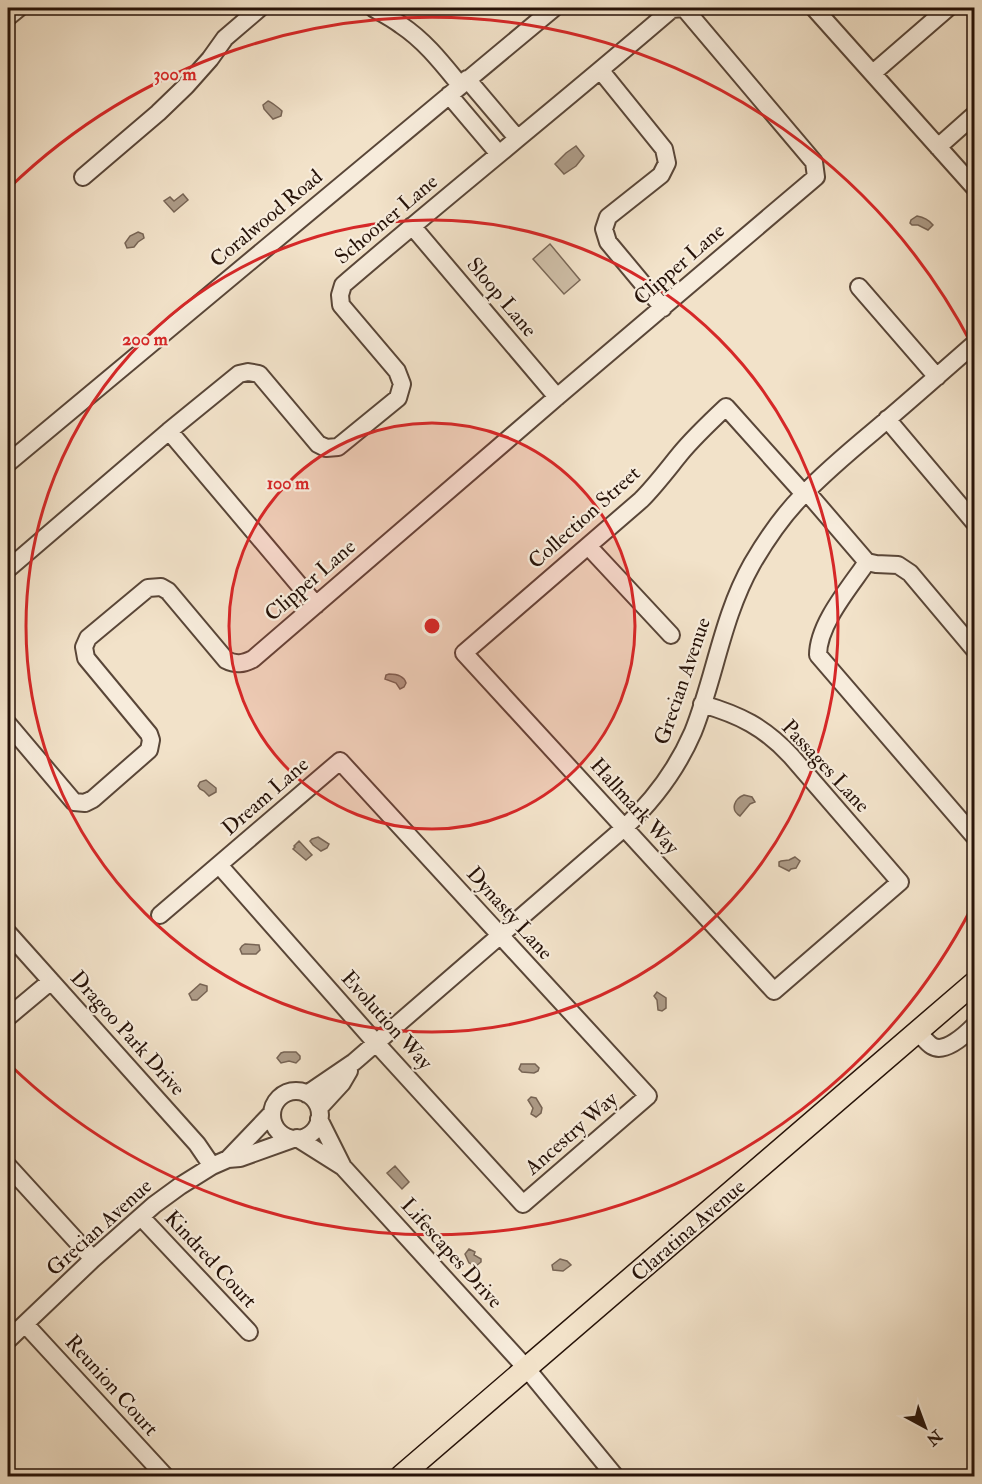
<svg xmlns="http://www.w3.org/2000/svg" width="982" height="1484" viewBox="0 0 982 1484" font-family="'IM FELL Double Pica',serif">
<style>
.green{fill:#cfbfa8;stroke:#7a6858;stroke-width:1.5}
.water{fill:#ad9b87;stroke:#776454;stroke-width:1.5}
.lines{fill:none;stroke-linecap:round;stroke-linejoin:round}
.minor-casing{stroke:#594638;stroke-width:20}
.major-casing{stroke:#261208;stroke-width:24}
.minor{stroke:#f7ecdc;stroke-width:16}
.major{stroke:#f2e2c9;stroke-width:21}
.ring{fill:none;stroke:#d62828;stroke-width:3}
.labels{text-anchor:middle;stroke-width:4.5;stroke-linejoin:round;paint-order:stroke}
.street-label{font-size:21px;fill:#261208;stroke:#f7ecdc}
.centre{fill:#d62828;stroke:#f7ecdc;stroke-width:3}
.ring-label{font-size:18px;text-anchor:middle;font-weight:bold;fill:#d62828;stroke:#f7ecdc;stroke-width:4.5;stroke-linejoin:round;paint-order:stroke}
</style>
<rect width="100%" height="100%" fill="#f2e2c9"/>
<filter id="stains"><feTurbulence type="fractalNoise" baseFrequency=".00333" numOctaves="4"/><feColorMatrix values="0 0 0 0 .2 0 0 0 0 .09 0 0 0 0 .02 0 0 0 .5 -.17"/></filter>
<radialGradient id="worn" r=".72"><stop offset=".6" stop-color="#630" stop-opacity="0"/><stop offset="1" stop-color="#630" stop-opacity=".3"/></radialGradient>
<!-- green -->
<path class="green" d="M550 244 580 280 564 294 533 259Z"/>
<!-- water -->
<path class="water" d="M268 101C271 102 279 108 282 111L281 116 273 119 264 109 263 105Z
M576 146 584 156 576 166 564 174 555 164 566 153Z
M183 194 188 200 174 212 164 201 170 197 174 201Z
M917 216C923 217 929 220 933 225L928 230 918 225H912L910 223 911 220Z
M138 232 143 234 144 238 138 242 134 247 127 248 125 243 130 236Z
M389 674C396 674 404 676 406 683L404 687 400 689 396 683 385 679 386 675Z
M206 780 216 788V792L209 796 204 791 200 789 198 786 200 782Z
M744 795 752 797 755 802 750 804 740 816C730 810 734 799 744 795Z
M318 837 329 844 327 848 321 851 313 845 310 841 312 839Z
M299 841 312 855 306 860 293 849 295 847 294 846Z
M795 857 800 861 796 868 791 869 789 871 779 866V862L781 861 789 860Z
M245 944 259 945 260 950 256 954H242L240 949 242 946Z
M200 984 207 986V991L197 1000H192L189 994Z
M657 992 666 998V1008L662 1011 658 1010 657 1000 654 996Z
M284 1052H296L300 1056V1059L296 1063 289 1061 281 1063 277 1058 281 1053Z
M521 1064H535L539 1068 538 1071 534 1073 522 1072 519 1069Z
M531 1097 536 1098 542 1108 541 1113 536 1117 531 1114 533 1108 528 1100Z
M395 1166 409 1182 402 1189 387 1173Z
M469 1249 475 1252 474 1255 481 1259V1262L476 1266 469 1263 465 1254Z
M560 1259 567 1261 571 1265 563 1271 553 1270 552 1265Z"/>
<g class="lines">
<defs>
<path id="minor" d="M373 8C382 13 392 18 401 25 425 41 442 63 460 85
M814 8 974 187
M8 17 19 8
M601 71 664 149 667 163 661 175 608 217 604 229 608 242 663 308
M873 73 948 8
M467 79 517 138
M449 95 499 154
M938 147 974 115
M83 177 158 113 186 86 210 59 225 38 260 8
M412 226 557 397
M859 287 937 377
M887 419 974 522
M169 431 316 605
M8 463 554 8
M806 491 867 562 876 564 898 565 910 573 974 649
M588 546 671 635
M867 562C850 587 818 624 818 655L974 836
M8 569 169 431 239 374 248 372 259 374 318 444 326 448 338 447 398 398 402 384 397 371 341 305 340 295 343 285C451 192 563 103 672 9L683 8
M702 704C740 715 764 727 791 756L900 882 774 991 464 653 641 500C655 486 667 470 680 454 694 437 710 422 726 407L804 494
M8 724 74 802 85 803 93 799 149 750 151 740 149 734 86 658 84 647 88 638 148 588 161 587 168 591 226 660C236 665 243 664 253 659L557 397 816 177 814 162 684 8
M160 915 340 761 648 1096 523 1204 376 1043 219 865
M8 933 197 1144 212 1166
M8 1017 51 981
M918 1032C922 1036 927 1043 932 1046 945 1054 966 1034 974 1026
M272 1115a24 24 0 1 1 48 0a24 24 0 1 1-48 0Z
M307 1094 354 1062 624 828C654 800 677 769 693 732 715 677 722 617 752 564 766 540 783 515 803 495 825 472 850 451 874 431 908 402 941 373 974 344
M319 1108 342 1083 349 1071
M319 1119 343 1167 527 1369 615 1476
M297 1138 343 1167
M228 1159 272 1113
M8 1166 93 1259
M141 1217 249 1332
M25 1324 165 1476
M8 1340 93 1259 154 1205 180 1186 212 1166 228 1159 240 1158 293 1139"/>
<path id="major" d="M401 1476 974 983"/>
</defs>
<!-- minor casing -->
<use href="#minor" class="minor-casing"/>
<!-- major casing -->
<use href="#major" class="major-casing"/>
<!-- minor -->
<use href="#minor" class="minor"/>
<!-- major -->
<use href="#major" class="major"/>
</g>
<!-- distance rings -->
<circle cx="432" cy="626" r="203" fill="#d62828" fill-opacity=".12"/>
<g class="ring">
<circle cx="432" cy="626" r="203"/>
<circle cx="432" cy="626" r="406"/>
<path d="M972 907A609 609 0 0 1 9 1064M9 188A609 609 0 0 1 972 345"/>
</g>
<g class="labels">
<!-- street labels -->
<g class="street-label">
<text transform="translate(266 218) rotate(-40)" y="7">Coralwood Road</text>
<text transform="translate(386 219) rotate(-40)" y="7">Schooner Lane</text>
<text transform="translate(679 264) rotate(-41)" y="7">Clipper Lane</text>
<text transform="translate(502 297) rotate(50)" y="7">Sloop Lane</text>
<text transform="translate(584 517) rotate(-42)" y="7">Collection Street</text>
<text transform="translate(310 580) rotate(-41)" y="7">Clipper Lane</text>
<text transform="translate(682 681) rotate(-71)" y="7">Grecian Avenue</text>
<text transform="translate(826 766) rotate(47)" y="7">Passages Lane</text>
<text transform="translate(265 796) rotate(-41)" y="7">Dream Lane</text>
<text transform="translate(635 806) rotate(48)" y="7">Hallmark Way</text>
<text transform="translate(510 913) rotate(48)" y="7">Dynasty Lane</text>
<text transform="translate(387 1020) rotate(48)" y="7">Evolution Way</text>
<text transform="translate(128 1033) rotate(48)" y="7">Dragoo Park Drive</text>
<text transform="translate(571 1133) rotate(-41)" y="7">Ancestry Way</text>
<text transform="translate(99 1227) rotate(-42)" y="7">Grecian Avenue</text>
<text transform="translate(688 1230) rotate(-41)" y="7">Claratina Avenue</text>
<text transform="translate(452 1253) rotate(48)" y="7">Lifescapes Drive</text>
<text transform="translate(211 1259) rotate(47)" y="7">Kindred Court</text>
<text transform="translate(112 1385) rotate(48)" y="7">Reunion Court</text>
</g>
</g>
<circle cx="432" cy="626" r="9" class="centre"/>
<g class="ring-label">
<text x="175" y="80">300 m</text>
<text x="145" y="345">200 m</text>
<text x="288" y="489">100 m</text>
</g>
<!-- margin -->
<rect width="982" height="1484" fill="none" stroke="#f2e2c9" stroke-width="30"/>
<rect x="9" y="9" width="964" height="1466" fill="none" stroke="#261208" stroke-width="3"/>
<rect x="15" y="15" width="952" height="1454" fill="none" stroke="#261208" stroke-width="1.5"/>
<!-- north arrow -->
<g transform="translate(925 1427) rotate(139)" stroke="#f7ecdc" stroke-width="4.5" paint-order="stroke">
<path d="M0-4.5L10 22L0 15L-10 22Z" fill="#261208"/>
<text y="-9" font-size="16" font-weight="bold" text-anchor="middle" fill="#261208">N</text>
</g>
<rect width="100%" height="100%" filter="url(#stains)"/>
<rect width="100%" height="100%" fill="url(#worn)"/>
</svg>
